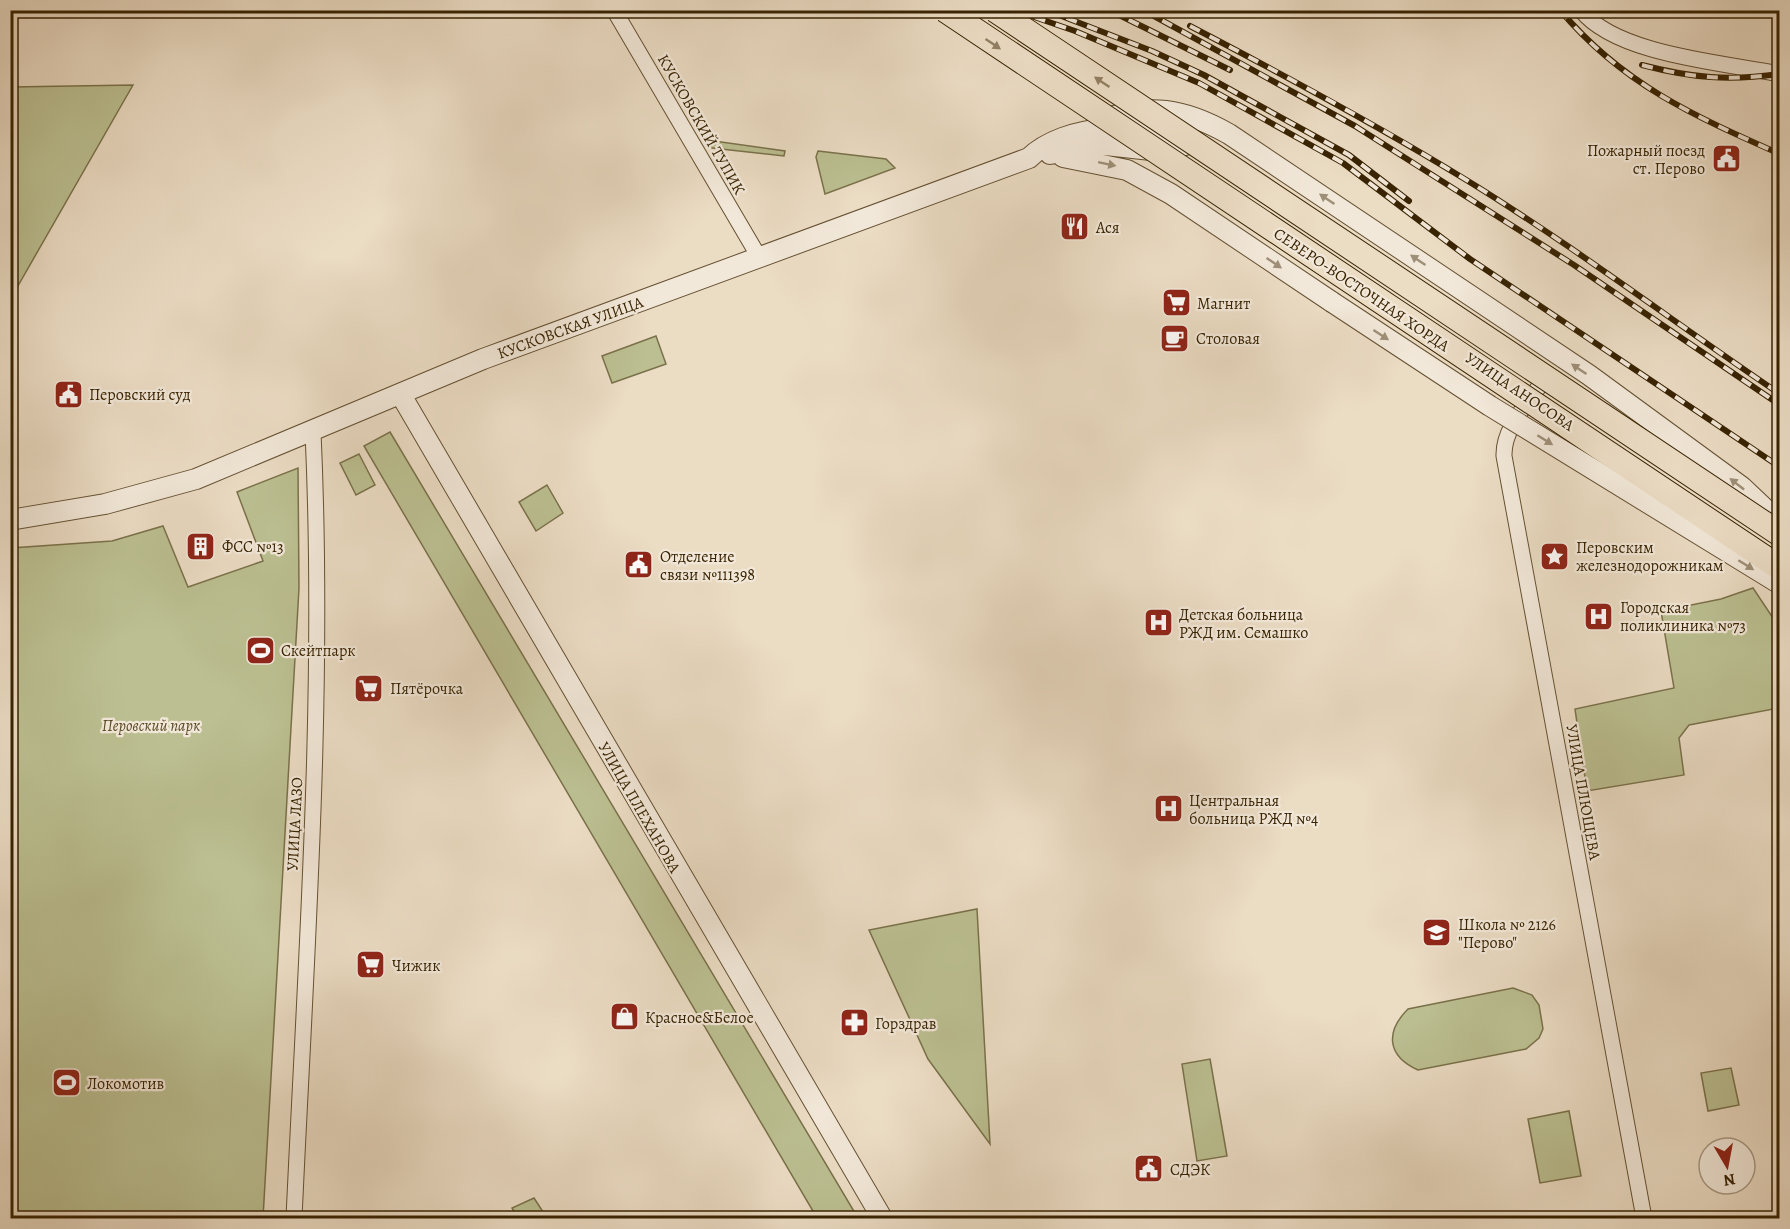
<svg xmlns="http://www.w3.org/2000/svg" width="1790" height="1229" viewBox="0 0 1790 1229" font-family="Alegreya,serif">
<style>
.green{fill:#bbbf91;stroke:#7a714a;stroke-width:1.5}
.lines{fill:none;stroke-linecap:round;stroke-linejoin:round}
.minor-casing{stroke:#655132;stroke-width:17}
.tertiary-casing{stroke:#655132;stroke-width:22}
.minor{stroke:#f2e8d9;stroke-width:15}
.tertiary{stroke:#f2e8d9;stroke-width:20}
.rail-casing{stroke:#382302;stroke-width:6}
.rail{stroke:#f2e8d9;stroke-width:4;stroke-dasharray:11;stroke-linecap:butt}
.tertiary-bridge-casing{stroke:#655132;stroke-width:22;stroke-linecap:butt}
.primary-bridge-casing{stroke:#382302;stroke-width:26;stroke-linecap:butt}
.tertiary-bridge{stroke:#f2e8d9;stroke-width:20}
.primary-bridge{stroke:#ebdcc4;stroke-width:24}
.oneway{fill:#928063}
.oneway2{fill:#9e8f78}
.labels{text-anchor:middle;stroke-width:4.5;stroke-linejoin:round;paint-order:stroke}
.street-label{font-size:16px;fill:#382302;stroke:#f2e8d9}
.poi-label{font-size:16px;fill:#382302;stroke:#f2e8d9;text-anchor:start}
.park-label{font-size:16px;font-style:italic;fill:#594a26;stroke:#f2e8d9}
</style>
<rect width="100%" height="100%" fill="#ebdcc4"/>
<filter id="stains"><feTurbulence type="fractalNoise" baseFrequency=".00333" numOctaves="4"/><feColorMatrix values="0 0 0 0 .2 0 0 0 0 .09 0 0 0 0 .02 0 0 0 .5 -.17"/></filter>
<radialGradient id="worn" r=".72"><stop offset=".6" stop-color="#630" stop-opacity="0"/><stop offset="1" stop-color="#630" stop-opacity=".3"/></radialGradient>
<!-- green -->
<path class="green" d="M133 85 11 298V87Z
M707 140 785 151 784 156 712 148Z
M818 151 886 159 895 168 825 194 816 157Z
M656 336 666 364 612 383 602 356Z
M390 432 858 1218H817L364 446Z
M359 454 375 485 356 495 340 463Z
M298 468 299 588 263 1218H11V548L112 541 163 526 188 587 263 561 237 492Z
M547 485 563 513 536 531 519 502Z
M1753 588 1779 627V708L1689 725 1679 738 1684 775 1587 791 1575 709 1674 688 1661 611 1721 599Z
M977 909 990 1144 928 1059 869 930Z
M1513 988 1532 995 1539 1005 1543 1029 1539 1038 1526 1049 1418 1070C1387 1056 1385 1032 1408 1009Z
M1210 1059 1227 1156 1197 1161 1182 1064Z
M1731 1068 1739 1105 1708 1111 1701 1073Z
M1569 1111 1581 1176 1540 1183 1528 1119Z
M534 1198 547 1218H518L512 1208Z"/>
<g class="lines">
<defs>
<path id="minor" d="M614 10 759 257
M1581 10C1616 55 1726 63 1780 74
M1543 381C1528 403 1503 428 1504 456L1644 1218
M294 1218C306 956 325 694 313 432"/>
<path id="tertiary" d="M1099 121C1148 102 1185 109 1229 134L1589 375 1742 487 1780 523
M1050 154 1106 145 1151 150
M1063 157 1127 170 1171 194 1332 302
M401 395 882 1218
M10 520 105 504 196 479 483 359 1029 158C1064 124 1144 119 1185 145"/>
</defs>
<!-- minor casing -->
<use href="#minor" class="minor-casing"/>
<!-- tertiary casing -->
<use href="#tertiary" class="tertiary-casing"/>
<!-- minor -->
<use href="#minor" class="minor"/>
<!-- tertiary -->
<use href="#tertiary" class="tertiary"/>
<defs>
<path id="rail" d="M1014 10 1075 31 1199 83 1343 163 1470 259 1780 467
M1046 10 1152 51 1204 75 1349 155 1409 201
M1109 10 1230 70
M1143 10 1355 126 1574 265 1780 405
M1560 10C1622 84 1694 116 1780 154
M1190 26C1284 75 1377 125 1468 181 1575 247 1675 323 1780 394
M1642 65C1692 78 1728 81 1780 74"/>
</defs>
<!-- rail casing -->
<use href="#rail" class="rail-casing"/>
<!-- rail -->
<use href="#rail" class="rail"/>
<defs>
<path id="tertiary-bridge" d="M1332 302 1490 406 1780 584"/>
<path id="primary-bridge" d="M945 10 1780 568
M995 10 1780 534"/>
</defs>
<!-- tertiary-bridge casing -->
<use href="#tertiary-bridge" class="tertiary-bridge-casing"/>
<!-- primary-bridge casing -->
<use href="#primary-bridge" class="primary-bridge-casing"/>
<!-- tertiary-bridge -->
<use href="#tertiary-bridge" class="tertiary-bridge"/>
<!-- primary-bridge -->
<use href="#primary-bridge" class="primary-bridge"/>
</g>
<!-- one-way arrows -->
<defs><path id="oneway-solid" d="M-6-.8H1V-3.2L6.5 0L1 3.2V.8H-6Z" transform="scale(1.5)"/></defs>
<g class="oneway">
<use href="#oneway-solid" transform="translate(993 44) rotate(34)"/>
<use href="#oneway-solid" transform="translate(1102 82) rotate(-146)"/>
</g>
<g class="oneway2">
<use href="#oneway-solid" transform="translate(1107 164) rotate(12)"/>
<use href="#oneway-solid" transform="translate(1327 199) rotate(-146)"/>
<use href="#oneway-solid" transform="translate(1418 260) rotate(-146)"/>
<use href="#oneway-solid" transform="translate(1274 263) rotate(34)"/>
<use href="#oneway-solid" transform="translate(1381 335) rotate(33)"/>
<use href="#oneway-solid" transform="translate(1579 369) rotate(-146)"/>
<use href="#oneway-solid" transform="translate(1545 440) rotate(32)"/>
<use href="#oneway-solid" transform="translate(1737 484) rotate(-142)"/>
<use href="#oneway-solid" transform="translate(1746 565) rotate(32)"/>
</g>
<!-- icons -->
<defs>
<symbol id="civic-square" viewBox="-11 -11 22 22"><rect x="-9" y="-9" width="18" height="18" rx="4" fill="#8f2418" stroke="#f2e8d9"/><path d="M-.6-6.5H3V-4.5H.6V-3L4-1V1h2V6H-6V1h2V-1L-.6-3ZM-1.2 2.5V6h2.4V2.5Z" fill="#fff"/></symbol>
<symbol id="restaurant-square" viewBox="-11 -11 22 22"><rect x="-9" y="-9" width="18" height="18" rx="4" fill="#8f2418" stroke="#f2e8d9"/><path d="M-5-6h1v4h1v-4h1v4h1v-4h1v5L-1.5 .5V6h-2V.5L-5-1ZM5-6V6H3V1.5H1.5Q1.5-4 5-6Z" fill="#fff"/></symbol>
<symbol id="supermarket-square" viewBox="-11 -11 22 22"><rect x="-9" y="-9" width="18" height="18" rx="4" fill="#8f2418" stroke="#f2e8d9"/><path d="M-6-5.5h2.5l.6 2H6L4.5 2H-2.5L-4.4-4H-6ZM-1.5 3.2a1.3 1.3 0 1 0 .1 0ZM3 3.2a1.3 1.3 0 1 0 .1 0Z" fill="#fff"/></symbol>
<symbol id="cafe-square" viewBox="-11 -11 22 22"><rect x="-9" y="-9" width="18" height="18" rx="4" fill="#8f2418" stroke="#f2e8d9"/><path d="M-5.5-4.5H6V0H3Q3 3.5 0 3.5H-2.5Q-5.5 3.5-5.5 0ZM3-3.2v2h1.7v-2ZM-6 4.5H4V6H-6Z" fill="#fff"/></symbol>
<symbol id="building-square" viewBox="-11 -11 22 22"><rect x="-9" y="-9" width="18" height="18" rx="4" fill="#8f2418" stroke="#f2e8d9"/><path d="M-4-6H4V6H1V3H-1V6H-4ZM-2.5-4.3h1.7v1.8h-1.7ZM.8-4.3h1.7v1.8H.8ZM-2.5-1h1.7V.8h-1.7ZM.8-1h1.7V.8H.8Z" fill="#fff"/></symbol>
<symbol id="sight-square" viewBox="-11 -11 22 22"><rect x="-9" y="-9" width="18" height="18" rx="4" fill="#8f2418" stroke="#f2e8d9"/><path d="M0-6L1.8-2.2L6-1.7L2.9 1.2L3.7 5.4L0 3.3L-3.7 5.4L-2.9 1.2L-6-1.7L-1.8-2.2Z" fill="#fff"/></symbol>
<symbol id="hospital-square" viewBox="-11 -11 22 22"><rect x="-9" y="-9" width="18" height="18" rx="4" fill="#8f2418" stroke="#f2e8d9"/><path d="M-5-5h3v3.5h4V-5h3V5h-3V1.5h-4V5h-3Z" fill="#fff"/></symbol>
<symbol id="stadium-square" viewBox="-11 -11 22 22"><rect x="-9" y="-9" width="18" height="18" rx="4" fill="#8f2418" stroke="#f2e8d9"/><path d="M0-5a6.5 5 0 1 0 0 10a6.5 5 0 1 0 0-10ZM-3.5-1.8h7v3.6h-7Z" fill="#fff"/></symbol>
<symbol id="school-square" viewBox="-11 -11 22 22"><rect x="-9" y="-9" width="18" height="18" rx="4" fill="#8f2418" stroke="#f2e8d9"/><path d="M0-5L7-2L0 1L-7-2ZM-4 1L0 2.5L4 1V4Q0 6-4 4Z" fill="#fff"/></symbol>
<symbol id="shop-square" viewBox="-11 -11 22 22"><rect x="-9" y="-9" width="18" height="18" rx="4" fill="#8f2418" stroke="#f2e8d9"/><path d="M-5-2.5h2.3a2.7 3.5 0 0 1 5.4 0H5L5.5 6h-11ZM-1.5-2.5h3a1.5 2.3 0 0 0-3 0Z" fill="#fff"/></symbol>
<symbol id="pharmacy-square" viewBox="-11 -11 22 22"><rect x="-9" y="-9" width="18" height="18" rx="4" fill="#8f2418" stroke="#f2e8d9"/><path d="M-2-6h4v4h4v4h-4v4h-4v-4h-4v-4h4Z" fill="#fff"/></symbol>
</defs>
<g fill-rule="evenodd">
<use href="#civic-square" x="1710" y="142" width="33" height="33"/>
<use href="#restaurant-square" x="1058" y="210" width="33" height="33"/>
<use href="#supermarket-square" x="1160" y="286" width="33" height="33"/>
<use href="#cafe-square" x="1158" y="322" width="33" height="33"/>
<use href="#civic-square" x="52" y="378" width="33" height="33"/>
<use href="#building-square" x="184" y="530" width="33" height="33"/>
<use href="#sight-square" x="1538" y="540" width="33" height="33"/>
<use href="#civic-square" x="622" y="548" width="33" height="33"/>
<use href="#hospital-square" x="1582" y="600" width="33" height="33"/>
<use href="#hospital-square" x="1142" y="606" width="33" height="33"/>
<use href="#stadium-square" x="244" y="634" width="33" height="33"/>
<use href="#supermarket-square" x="352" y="672" width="33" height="33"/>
<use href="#hospital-square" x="1152" y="792" width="33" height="33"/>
<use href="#school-square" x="1420" y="916" width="33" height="33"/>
<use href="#supermarket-square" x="354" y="948" width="33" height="33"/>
<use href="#shop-square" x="608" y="1000" width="33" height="33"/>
<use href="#pharmacy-square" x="838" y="1006" width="33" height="33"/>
<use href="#stadium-square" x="50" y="1066" width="33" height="33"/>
<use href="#civic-square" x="1132" y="1152" width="33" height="33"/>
</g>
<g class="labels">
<!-- street labels -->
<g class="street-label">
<text transform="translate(702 124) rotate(60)" y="6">КУСКОВСКИЙ ТУПИК</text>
<text transform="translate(1362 289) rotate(34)" y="6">СЕВЕРО-ВОСТОЧНАЯ ХОРДА</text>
<text transform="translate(570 327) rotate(-20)" y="6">КУСКОВСКАЯ УЛИЦА</text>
<text transform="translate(1520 391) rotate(34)" y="6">УЛИЦА АНОСОВА</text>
<text transform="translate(1584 792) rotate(80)" y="6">УЛИЦА ПЛЮЩЕВА</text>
<text transform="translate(640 807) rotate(60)" y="6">УЛИЦА ПЛЕХАНОВА</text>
<text transform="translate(294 824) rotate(-87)" y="6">УЛИЦА ЛАЗО</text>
</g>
<!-- poi labels -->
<g class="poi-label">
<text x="1705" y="156" text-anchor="end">Пожарный поезд<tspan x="1705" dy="18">ст. Перово</tspan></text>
<text x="1096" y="233">Ася</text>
<text x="1197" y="309">Магнит</text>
<text x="1196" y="344">Столовая</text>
<text x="89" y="400">Перовский суд</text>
<text x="222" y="552">ФСС №13</text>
<text x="1576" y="553">Перовским<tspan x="1576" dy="18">железнодорожникам</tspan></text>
<text x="660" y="562">Отделение<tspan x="660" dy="18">связи №111398</tspan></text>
<text x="1620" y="613">Городская<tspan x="1620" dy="18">поликлиника №73</tspan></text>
<text x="1179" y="620">Детская больница<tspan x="1179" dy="18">РЖД им. Семашко</tspan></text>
<text x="281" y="656">Скейтпарк</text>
<text x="390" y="694">Пятёрочка</text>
<text x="1189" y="806">Центральная<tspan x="1189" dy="18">больница РЖД №4</tspan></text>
<text x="1458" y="930">Школа № 2126<tspan x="1458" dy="18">"Перово"</tspan></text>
<text x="392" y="971">Чижик</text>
<text x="645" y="1023">Красное&amp;Белое</text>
<text x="875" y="1029">Горздрав</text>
<text x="87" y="1089">Локомотив</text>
<text x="1170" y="1175">СДЭК</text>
</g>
<!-- park labels -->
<g class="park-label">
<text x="151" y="731">Перовский парк</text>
</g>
</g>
<!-- margin -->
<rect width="1790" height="1229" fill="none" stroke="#ebdcc4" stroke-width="36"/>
<rect x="12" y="12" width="1766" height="1205" fill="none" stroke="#382302" stroke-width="3"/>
<rect x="18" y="18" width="1754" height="1193" fill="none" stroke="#382302" stroke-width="1.5"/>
<!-- north arrow -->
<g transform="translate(1727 1166) rotate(170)"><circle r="28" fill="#f2e8d9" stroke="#a89983" stroke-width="1.5"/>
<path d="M0-4.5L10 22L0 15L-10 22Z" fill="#8f2418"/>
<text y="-9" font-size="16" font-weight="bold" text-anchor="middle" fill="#382302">N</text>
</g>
<rect width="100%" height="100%" filter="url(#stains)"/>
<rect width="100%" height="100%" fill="url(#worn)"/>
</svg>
